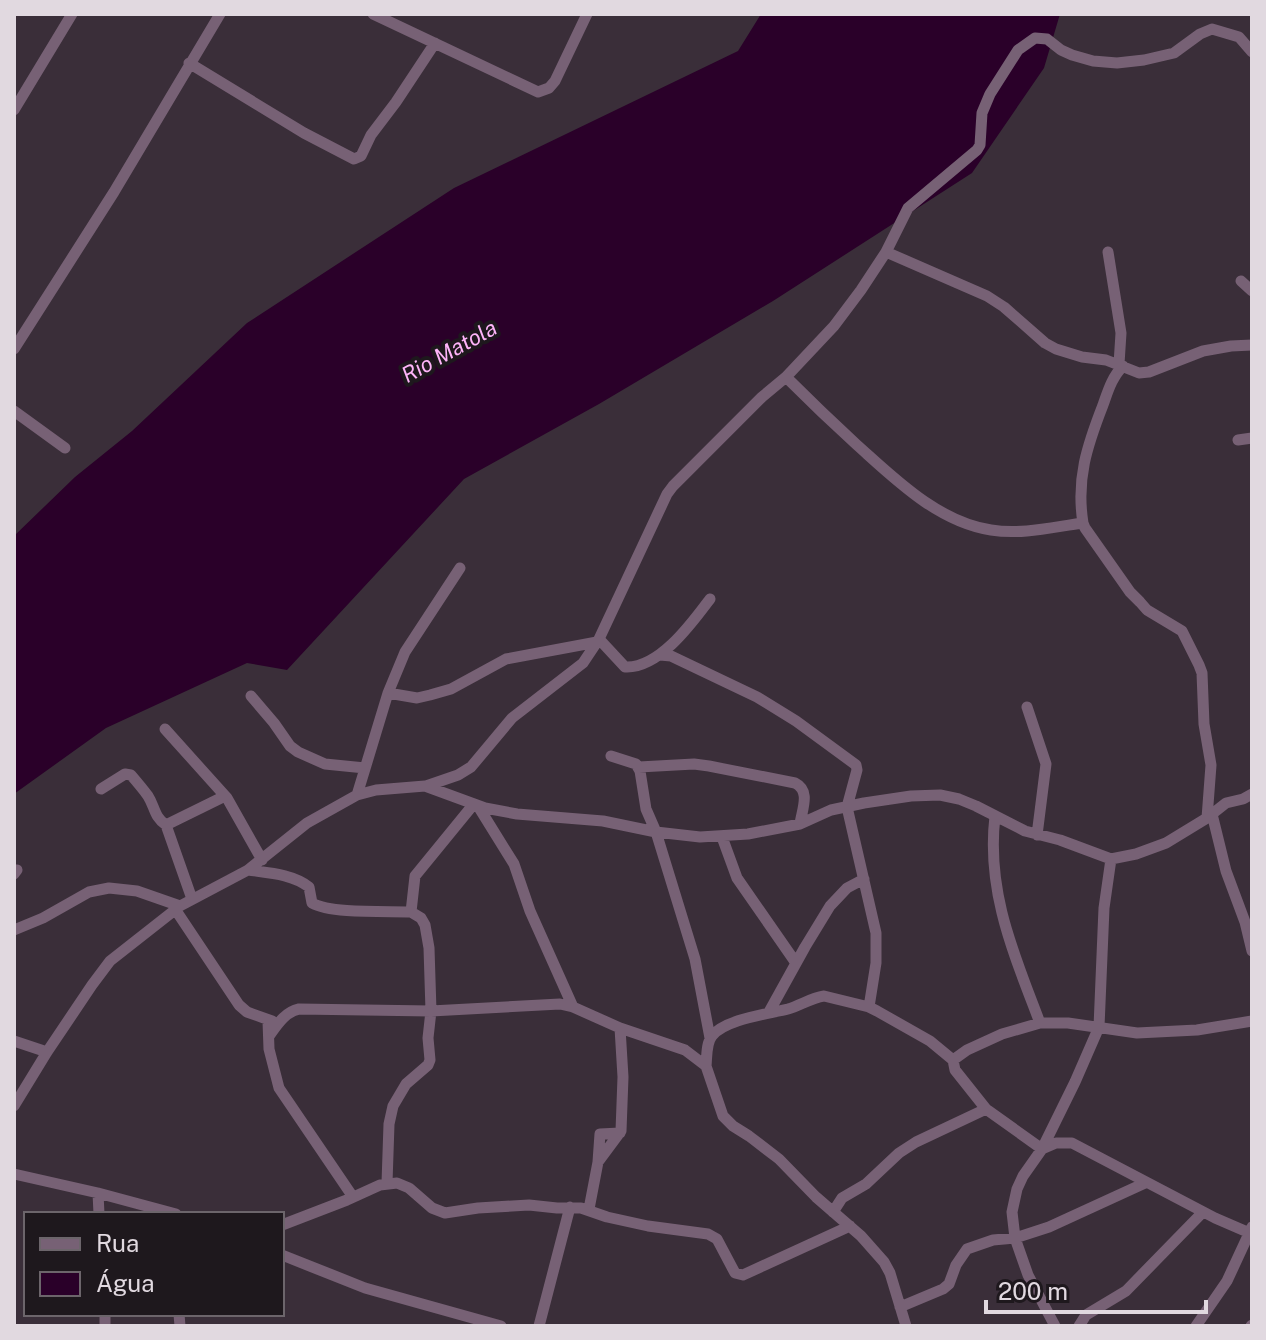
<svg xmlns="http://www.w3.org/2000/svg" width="1266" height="1340" viewBox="0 0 1266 1340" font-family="'Public Sans',sans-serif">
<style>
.water{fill:#2a0029}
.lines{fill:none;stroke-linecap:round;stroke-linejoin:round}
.minor{stroke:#776175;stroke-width:11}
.labels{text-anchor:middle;stroke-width:8;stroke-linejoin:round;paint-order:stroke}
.water-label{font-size:22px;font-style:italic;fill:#feb4f9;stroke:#1e181d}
</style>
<rect width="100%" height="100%" fill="#3a2e39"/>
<!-- water -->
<path class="water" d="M761 14H1060L1044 68 972 173 773 301 599 404 464 479 287 670 247 663 106 728 14 794V536L75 477 132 431 247 323 454 188 738 51Z"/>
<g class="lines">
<!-- minor -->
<path class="minor" d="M373 14 538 92 549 88 555 81 587 14
M189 63 304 133 354 159 361 156 371 135 396 102 435 43
M14 110 72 14
M886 252 987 296 1004 307 1045 343 1056 349 1082 357 1106 360 1139 373 1149 372 1203 351 1231 346 1252 345
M1108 252 1121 333 1119 364
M1241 281 1252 291
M14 349 114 192 220 14
M1123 366C1112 377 1108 391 1103 405 1087 446 1076 479 1083 523L1085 528 1130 592 1140 602 1147 610 1182 631 1199 665 1202 673 1204 724 1211 765 1207 818
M786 377C809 400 833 423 857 445 895 479 938 522 991 530 1022 535 1053 527 1083 523
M14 411 65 448
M1238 440 1252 438
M599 639 625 667C659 669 692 623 710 599
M660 655 671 656 757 697 796 721 856 765 857 770 847 807 876 933V963L869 1007
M388 693 417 698 430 695 451 689 506 659 597 642
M251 696 274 723 290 746 298 752 325 764 365 768
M1027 707 1046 764 1037 835
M165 729 227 798 262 860
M611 756 636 764 640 771 646 809 656 832 695 959 710 1038
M639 767 694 764 709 766 795 783C811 791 802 809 800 824
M426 786 458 775 471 767 512 718 583 663 599 639 667 494 673 486 762 397 786 377 834 326 861 290 886 252 908 208 977 150 980 145 982 113 990 94 1018 50 1035 38 1047 39 1061 50 1072 55 1093 61 1117 63 1144 60 1174 53 1200 34 1212 29 1239 37 1252 52
M101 789 125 774 131 775C137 782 143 789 148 796 155 807 154 817 166 825L192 899
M357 795 388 693 405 652 460 568
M478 806 514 864 530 911 573 1007
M1212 814 1226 871 1245 922 1252 951
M995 816C986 892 1014 954 1040 1023
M166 825 225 796
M722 837 737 878 796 963
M248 870C269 873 292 874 309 887L312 903C331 914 387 911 411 912
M14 874 17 870
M175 909 239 1005 247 1012 272 1021
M14 930 43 918 89 892 109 888 137 891 180 906
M769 1012 805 947 830 906 847 888 864 879
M268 1021 269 1049 279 1088 353 1197
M1252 1021 1197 1030 1137 1033 1068 1023H1040L1002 1034 967 1050 953 1060 955 1070 986 1109 1042 1149 1056 1143H1072L1215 1218 1252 1234
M269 1036C277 1025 285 1012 299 1009L431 1011 560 1004 573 1007 620 1028 685 1050 706 1066 723 1116 733 1126 749 1136 779 1159 816 1197 861 1236 884 1262 890 1273 906 1326
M14 1041 47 1052
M706 1066C707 1057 706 1043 712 1036 725 1019 769 1014 788 1009 801 1005 811 998 824 996L869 1007 877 1011 930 1041 953 1060
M14 1106 47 1052 92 985 110 961 180 906 248 870 307 823 357 795 376 790 425 786 485 808 517 814 603 821 656 832 700 837 748 834 800 824 831 810 864 803 911 796 940 795 959 799 976 806 1025 831 1060 840 1111 859 1136 854 1166 843 1207 818 1226 803 1243 799 1252 794
M598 1162 621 1131 623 1077 620 1028
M14 1174 98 1193 176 1214
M387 1183 389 1124 393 1106 406 1084 428 1065 430 1060 428 1038 431 1011 429 948 425 925 421 918 411 912 415 876 473 805
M98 1193 99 1214
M589 1209 598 1162 600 1134 620 1133
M833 1212 842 1198 866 1184 899 1153 916 1142 986 1109
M282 1225 347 1200 380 1185 397 1183 409 1188 432 1208 445 1213 478 1208 529 1205 557 1208H581L607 1217 648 1226 708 1234 717 1239 735 1273 743 1275 850 1226
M282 1255 365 1288 501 1326
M900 1307 943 1289 949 1284 956 1265 967 1249 993 1240 1015 1238 1049 1227 1145 1183
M105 1314V1326
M179 1314 180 1326
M539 1326 570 1207
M1055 1326 1028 1275 1015 1238 1012 1212 1017 1189 1023 1176 1042 1149 1075 1082 1099 1027 1104 908 1111 859
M1079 1326 1086 1315 1126 1291 1203 1212
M1196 1326 1227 1281 1252 1227
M1251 1326 1252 1325"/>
</g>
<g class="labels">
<!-- water labels -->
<g class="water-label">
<text transform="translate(449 351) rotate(-29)" y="8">Rio Matola</text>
</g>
</g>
<!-- border -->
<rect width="1266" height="1340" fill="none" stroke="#e1d9e0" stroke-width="32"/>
<!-- legend -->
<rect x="24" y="1212" width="260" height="104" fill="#1e181d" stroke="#6c656b" stroke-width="2"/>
<rect x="40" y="1238" width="40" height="12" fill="#776175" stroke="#6c656b" stroke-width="2"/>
<text x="96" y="1252" font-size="24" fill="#e1d9e0">Rua</text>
<rect x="40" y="1272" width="40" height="24" fill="#2a0029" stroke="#6c656b" stroke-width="2"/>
<text x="96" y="1292" font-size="24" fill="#e1d9e0">Água</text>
<!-- scale -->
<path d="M986 1300v12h220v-12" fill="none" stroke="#e1d9e0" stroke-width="4"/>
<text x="998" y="1300" font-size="24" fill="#e1d9e0" stroke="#1e181d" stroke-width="6" paint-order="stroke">200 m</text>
</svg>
